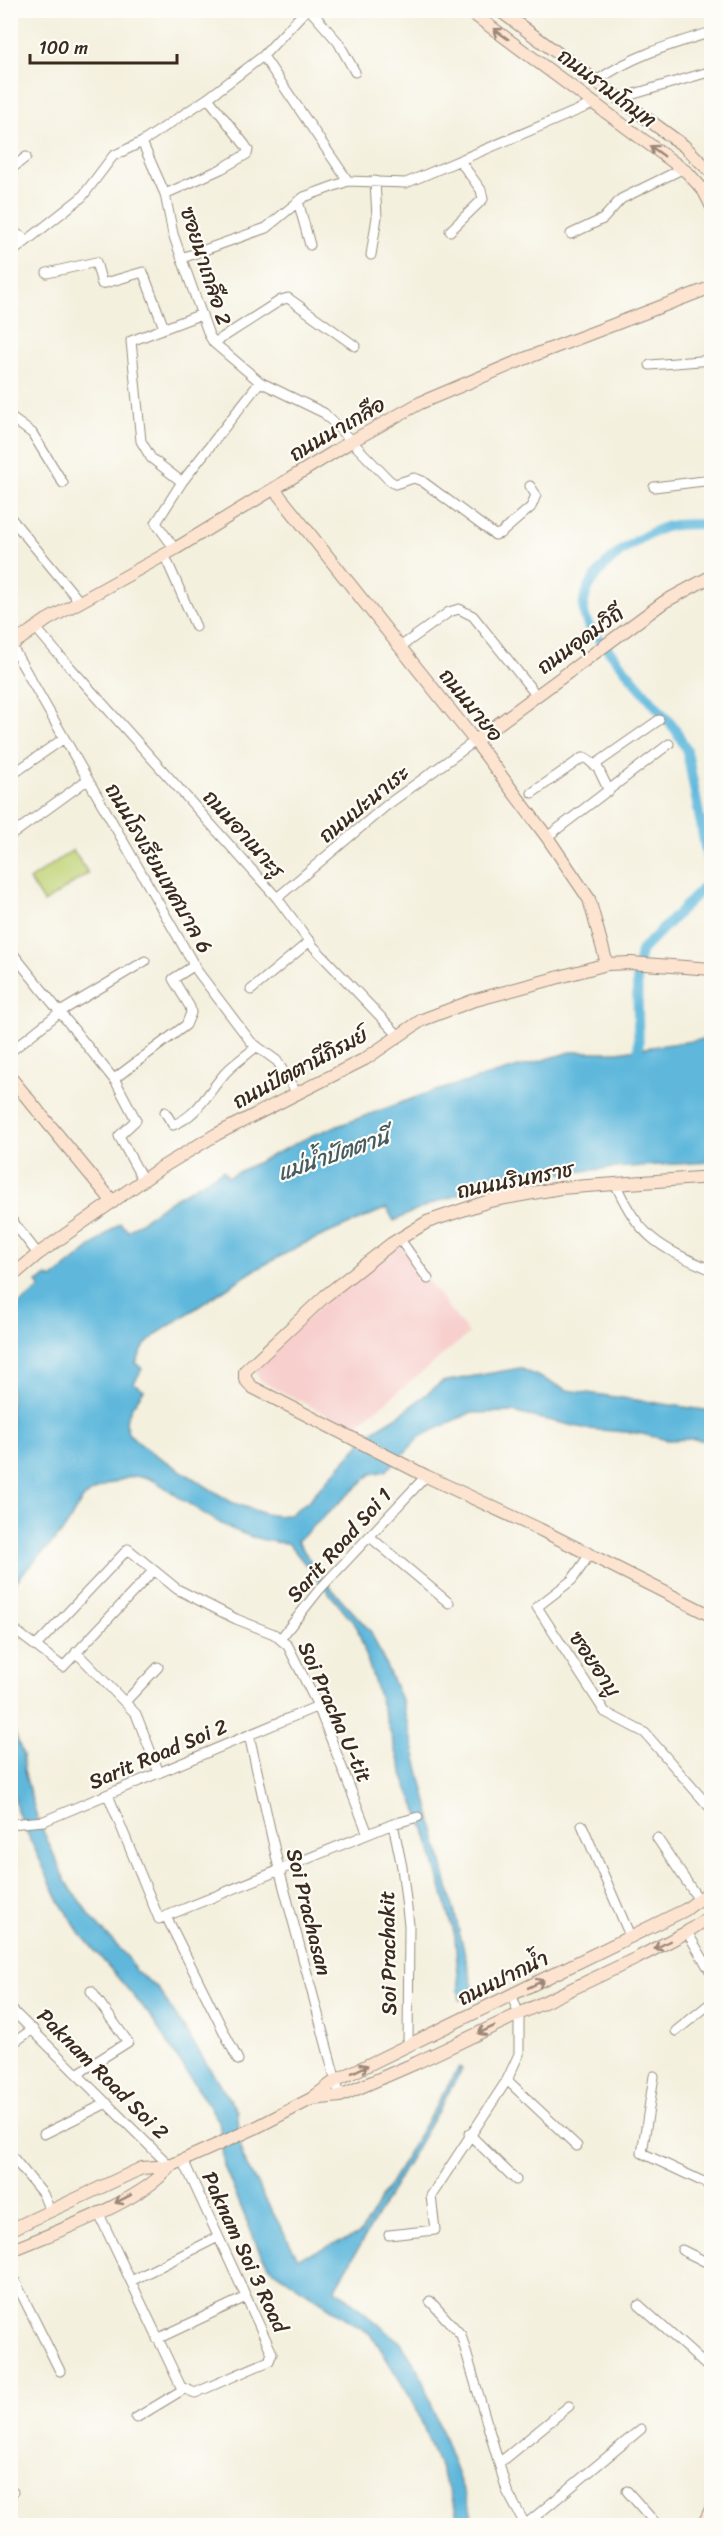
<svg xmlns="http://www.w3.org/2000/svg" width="722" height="2536" viewBox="0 0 722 2536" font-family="Sriracha,'Playpen Sans Thai',sans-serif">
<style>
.built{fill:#f7d0ce}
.green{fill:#c0d376;stroke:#7e7e4a;stroke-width:1.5}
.water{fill:#5eb8dc;stroke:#4c717d;stroke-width:1.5}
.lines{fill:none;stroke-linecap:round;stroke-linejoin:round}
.canal{stroke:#5eb8dc;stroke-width:10}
.street-casing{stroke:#988d7e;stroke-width:11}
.secondary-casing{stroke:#988d7e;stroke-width:14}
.street{stroke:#fff;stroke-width:9}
.secondary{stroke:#fde4d1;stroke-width:12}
.oneway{stroke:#9c8778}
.labels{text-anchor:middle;stroke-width:4.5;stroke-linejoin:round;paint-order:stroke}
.street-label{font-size:21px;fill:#3b2a1e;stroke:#fdfcf7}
.water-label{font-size:22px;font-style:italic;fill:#475c60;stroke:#fdfcf7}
</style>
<rect width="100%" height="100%" fill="#fdfcf7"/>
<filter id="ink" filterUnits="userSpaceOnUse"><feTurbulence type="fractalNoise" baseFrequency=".0167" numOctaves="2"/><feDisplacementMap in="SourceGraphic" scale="12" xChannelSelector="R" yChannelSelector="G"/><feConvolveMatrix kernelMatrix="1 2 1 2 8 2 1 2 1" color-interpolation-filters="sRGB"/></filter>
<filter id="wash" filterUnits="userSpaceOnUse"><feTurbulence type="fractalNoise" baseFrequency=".008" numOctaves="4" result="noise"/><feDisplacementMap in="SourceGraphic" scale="24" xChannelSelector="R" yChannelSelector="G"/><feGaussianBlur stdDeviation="1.35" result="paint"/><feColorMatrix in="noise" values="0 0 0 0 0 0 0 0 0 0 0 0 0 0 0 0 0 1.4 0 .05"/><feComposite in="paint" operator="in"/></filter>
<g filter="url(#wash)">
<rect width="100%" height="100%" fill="#f4f0de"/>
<!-- built -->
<path class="built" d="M399 1244 469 1334 353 1428 259 1380 254 1365 341 1287Z"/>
<!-- green -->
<path class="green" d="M73 850 88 873 44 903 29 880Z"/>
<!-- water -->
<path class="water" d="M711 1038V1162C605 1168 490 1171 394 1221L387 1208 301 1245 253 1271 158 1333 145 1345 136 1363 142 1369 134 1383 144 1390 131 1408 126 1421 128 1433 146 1449 231 1502 265 1514 278 1516 290 1514 308 1501 371 1432 401 1414 442 1382 520 1368 567 1390 711 1411V1442L696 1439 667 1440 638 1433 588 1429 512 1412 470 1413 421 1436 386 1471 371 1474 297 1541 322 1578 371 1632 402 1702 475 1995 460 2000 455 1936 425 1829 408 1789 357 1627 288 1543C247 1542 214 1521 180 1498 168 1490 155 1478 140 1476 129 1475 93 1489 85 1497 76 1506 71 1521 63 1531 46 1552 24 1567 11 1589V1311L40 1288 37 1282 47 1276 52 1279 120 1223 128 1231 170 1201 223 1170 228 1177 313 1135 425 1094 571 1052H618Z
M10 1721 23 1755 24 1771 36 1815 66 1882 94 1921 128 1958 136 1972 157 1987 237 2111 242 2157 298 2258 360 2234 459 2067 462 2069 335 2288 401 2343 419 2371 476 2525H462L414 2403 372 2335 274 2271 261 2255 224 2166 219 2121 148 2013 79 1932 59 1901 17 1811 13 1787Z"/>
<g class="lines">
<!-- canal -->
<path class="canal" d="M639 1059 637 975 641 951 705 886 709 867 687 751 676 730 590 628C562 585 634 536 669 526 682 523 698 525 712 524"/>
</g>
</g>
<g filter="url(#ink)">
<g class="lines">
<defs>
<path id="street" d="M310 10 338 42 355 72
M10 32 11 33
M263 56 348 181
M595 82C631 56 669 45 712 32
M617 99 712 71
M142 142 165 194 173 234 209 335 214 343 260 382 324 413 389 480 395 484 414 478 422 481 495 535 501 533 531 507 536 495 530 486
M10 170 26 157
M165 194 221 169 247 154 248 150 245 145 208 98
M298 201 310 245
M10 230 27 240
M450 231 483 199 481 190 460 161
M571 234 603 219 621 199 682 169
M10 254 82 197 113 156 142 142 208 98 263 56 306 10
M371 255 377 217 375 181
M182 258 266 228 304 197 348 181 406 183 595 103
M47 273 96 262 102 284 143 272 164 328
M214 343 281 300 288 298 355 346
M650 365 712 360
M10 417 32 433 63 483
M182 482 151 458 141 441 131 341 202 314
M654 487 712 480
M10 517 80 602
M175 549 156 523 182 482 260 382
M164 554 196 627
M36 628 58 654
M11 645 198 972 251 1042 277 1061 296 1092
M400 647 449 612 459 609 473 616 537 696
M61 657 277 898 312 945 399 1036
M10 776 63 739
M609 791 596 764 659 720
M532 793 582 758H586L595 766
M10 836 87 780
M547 837 669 744
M277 898 387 805 475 741
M10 950 116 1082 136 1120 119 1136 143 1180
M251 990 310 941
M10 1052 60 1012 145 961
M114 1079 186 1025 191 1013 190 1007 173 979 195 965
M165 1112 173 1125C199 1115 209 1090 227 1071 236 1062 247 1055 257 1046
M615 1183C640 1238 658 1247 712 1270
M10 1218 38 1254
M399 1238 428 1279
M370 1537 449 1603
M590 1554 572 1580 537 1607 605 1712 645 1733 712 1810
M12 1628 63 1667 153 1571
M281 1638 319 1590 426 1476
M36 1646 128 1549 177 1589 236 1619 274 1634 288 1646 318 1706 368 1834
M76 1652 136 1714 159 1773
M125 1702 158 1667
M249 1735 279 1869 340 2096
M108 1795 159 1919 393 1824 418 1817
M10 1824 44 1821 318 1706
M393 1824 402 1867 409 1925 408 2045
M582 1825 631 1938
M657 1838 699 1900
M166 1916 238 2060
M687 1932 712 1974
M10 2008 170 2166
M676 2031 712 2002
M10 2045 33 2029
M77 2074 128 2042 91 1991
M654 2076 642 2153 712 2186
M507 2080 577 2146
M44 2134 107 2103
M469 2134 516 2180
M10 2154 43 2194 50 2211
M98 2212 181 2387 195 2393 269 2361 272 2353 183 2160
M389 2235 435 2230 431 2196 507 2080 519 2054V2015L512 1996
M682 2250 712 2265
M10 2271 60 2371
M131 2281 218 2237
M430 2301 461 2335 507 2491 526 2526
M639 2305 712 2371
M157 2339 246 2297
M136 2418 184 2389
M499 2463 569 2406
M10 2490 13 2492
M627 2491 658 2526
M525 2525 641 2429"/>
<path id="secondary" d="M468 10 688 173 704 191 712 207
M499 10 684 146 712 173
M274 489 475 741 547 837 589 899 607 964
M10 646 47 620 175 549 352 441 420 403 524 359 712 287
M475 741 664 602 712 576
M10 1077 113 1202
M712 1177 560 1188 489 1201 427 1222 391 1244 325 1296 245 1371V1379L252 1387 426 1476 539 1529 712 1616
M10 1278 38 1254 159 1169 217 1134 365 1059 422 1020 472 1001 607 964 631 963 712 969
M312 2099 340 2096 416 2063 637 1958 687 1932 712 1915
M10 2230 142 2168 170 2166 257 2127 311 2099 335 2081 685 1910 712 1890
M10 2251C54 2232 142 2202 170 2166
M703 2526 712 2507"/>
</defs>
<!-- street casing -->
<use href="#street" class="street-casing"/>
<!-- secondary casing -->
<use href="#secondary" class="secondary-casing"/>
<!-- street -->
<use href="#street" class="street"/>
<!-- secondary -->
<use href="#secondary" class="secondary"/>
</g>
<!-- one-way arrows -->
<defs><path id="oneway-shaft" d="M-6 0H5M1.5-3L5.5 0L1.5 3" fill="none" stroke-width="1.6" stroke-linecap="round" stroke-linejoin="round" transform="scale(1.5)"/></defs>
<g class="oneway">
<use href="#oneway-shaft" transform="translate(501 34) rotate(-145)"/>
<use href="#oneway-shaft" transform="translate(657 151) rotate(-144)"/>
<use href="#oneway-shaft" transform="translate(662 1945) rotate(152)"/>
<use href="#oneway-shaft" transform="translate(536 1984) rotate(-26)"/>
<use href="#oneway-shaft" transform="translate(486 2030) rotate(155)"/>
<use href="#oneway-shaft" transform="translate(360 2069) rotate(-26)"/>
<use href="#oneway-shaft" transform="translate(123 2199) rotate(153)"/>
</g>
</g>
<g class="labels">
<!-- street labels -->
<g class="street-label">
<text transform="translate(607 88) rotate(37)" y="7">ถนนรามโกมุท</text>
<text transform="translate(206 266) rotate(72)" y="7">ซอยนาเกลือ 2</text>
<text transform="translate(337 429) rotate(-30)" y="7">ถนนนาเกลือ</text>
<text transform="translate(580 640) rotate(-36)" y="7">ถนนอุดมวิถี</text>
<text transform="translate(471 705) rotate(51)" y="7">ถนนมายอ</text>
<text transform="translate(364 804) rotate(-39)" y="7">ถนนปะนาเระ</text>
<text transform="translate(244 834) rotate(48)" y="7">ถนนอาเนาะรู</text>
<text transform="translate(159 868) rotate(60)" y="7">ถนนโรงเรียนเทศบาล 6</text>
<text transform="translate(300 1068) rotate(-28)" y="7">ถนนปัตตานีภิรมย์</text>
<text transform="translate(515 1180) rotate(-11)" y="7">ถนนนรินทราช</text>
<text transform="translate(339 1545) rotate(-48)" y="7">Sarit Road Soi 1</text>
<text transform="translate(595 1664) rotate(56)" y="7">ซอยอาบู</text>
<text transform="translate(335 1712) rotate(66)" y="7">Soi Pracha U-tit</text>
<text transform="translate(158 1754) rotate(-23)" y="7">Sarit Road Soi 2</text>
<text transform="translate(309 1912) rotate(76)" y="7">Soi Prachasan</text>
<text transform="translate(388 1953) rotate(-91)" y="7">Soi Prachakit</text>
<text transform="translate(503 1978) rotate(-26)" y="7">ถนนปากน้ำ</text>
<text transform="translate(103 2074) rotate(45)" y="7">Paknam Road Soi 2</text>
<text transform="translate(245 2252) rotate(65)" y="7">Paknam Soi 3 Road</text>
</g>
<!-- water labels -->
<g class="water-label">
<text transform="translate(333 1154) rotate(-19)" y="8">แม่น้ำปัตตานี</text>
</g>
</g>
<!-- margin -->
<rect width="722" height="2536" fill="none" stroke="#fdfcf7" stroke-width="36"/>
<!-- scale -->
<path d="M30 54v9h147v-9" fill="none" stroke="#3b2a1e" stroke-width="3"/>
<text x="39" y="54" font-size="18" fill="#3b2a1e" stroke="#fdfcf7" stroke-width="4.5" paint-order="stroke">100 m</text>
</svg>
